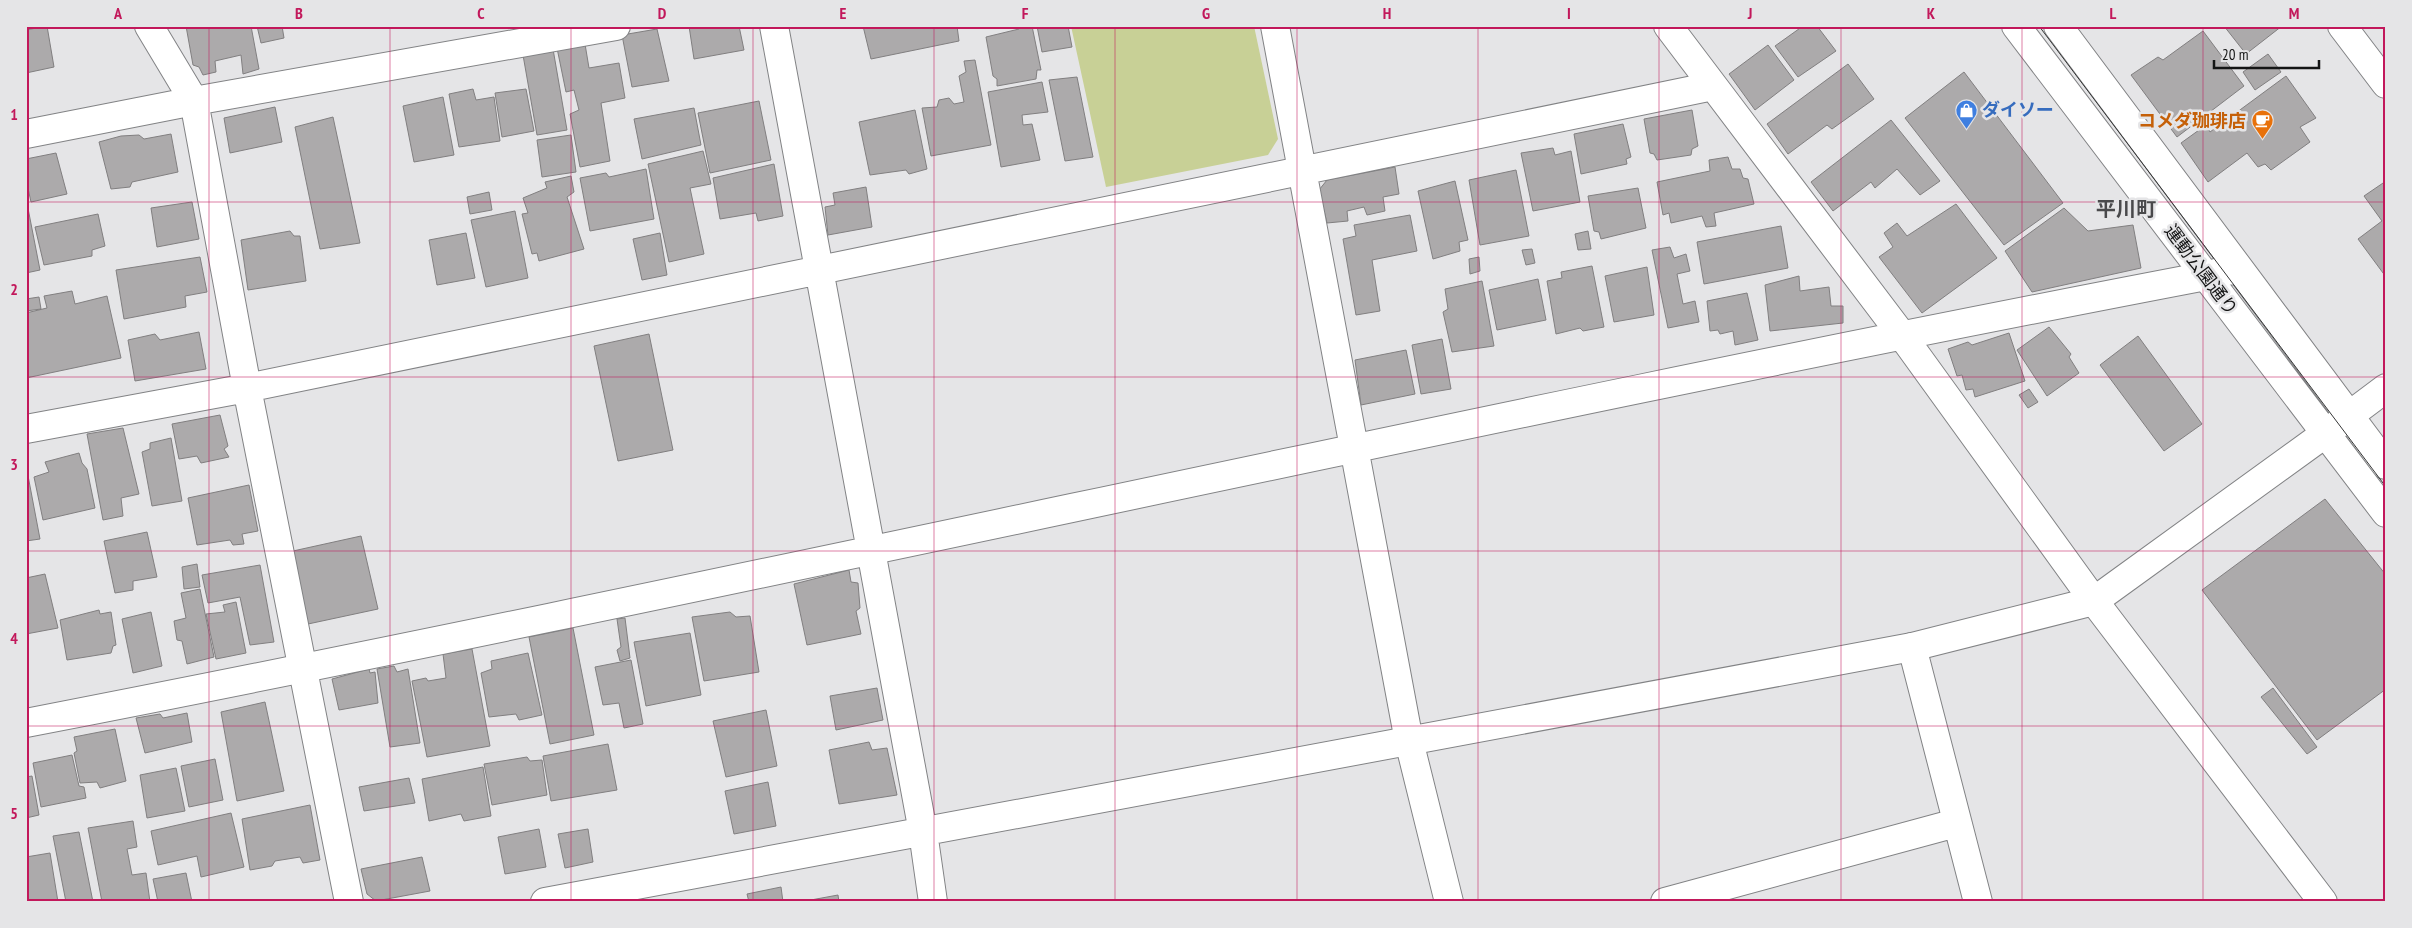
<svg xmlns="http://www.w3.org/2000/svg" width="2412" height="928" viewBox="0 0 2412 928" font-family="'PT Sans Narrow','Noto Sans JP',sans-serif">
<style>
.green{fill:#c8d096}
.building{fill:#acaaab;stroke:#817f80}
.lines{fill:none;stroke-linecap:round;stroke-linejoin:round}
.minor-casing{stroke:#828385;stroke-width:30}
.tertiary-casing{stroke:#828385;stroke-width:30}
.minor{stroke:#fff;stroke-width:28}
.tertiary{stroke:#fff;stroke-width:28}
.tram{stroke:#363737;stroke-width:1}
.grid{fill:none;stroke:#c2185b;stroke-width:1;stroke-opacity:0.55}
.labels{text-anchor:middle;stroke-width:5;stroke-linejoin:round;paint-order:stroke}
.shop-label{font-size:18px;font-weight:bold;fill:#366cbe;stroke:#e5e5e7;text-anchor:start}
.food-label{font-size:18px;font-weight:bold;fill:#c56008;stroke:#e5e5e7;text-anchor:end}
.street-label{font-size:18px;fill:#141515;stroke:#e5e5e7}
.quarter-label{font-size:20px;font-weight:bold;fill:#49494b;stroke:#e5e5e7}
.neatline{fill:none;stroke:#c2185b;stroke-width:2}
.grid-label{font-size:16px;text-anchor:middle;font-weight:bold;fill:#c2185b}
</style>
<rect width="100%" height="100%" fill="#e5e5e7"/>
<!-- green -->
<path class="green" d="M1071 26H1254L1278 139 1268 155 1106 187Z"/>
<!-- building -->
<path class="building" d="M47 26 54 67 26 73V30Z
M186 26H251L259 69 243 74 241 55 215 61 216 72 203 75 199 67 193 65Z
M257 26H282L284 38 261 43Z
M689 26H739L744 50 694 59Z
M863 26H957L959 41 871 59Z
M1019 26H1032L1041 70H1037L1036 79 997 86V79L993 76 986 37 1019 29Z
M1037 26H1068L1072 47 1042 52Z
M1803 26H1817L1836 51 1798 77 1775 46Z
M2224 26H2282L2246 54Z
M657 29 669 81 632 87 622 35Z
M2203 31 2244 86 2177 137 2131 75 2158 57 2163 60Z
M585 44 589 68 619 63 625 98 601 103 610 161 580 167 570 114 579 110 574 90 566 92 557 48Z
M1768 45 1794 80 1755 110 1729 74Z
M553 49 567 130 537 135 523 55Z
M2268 54 2281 72 2255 90 2243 72Z
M975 60 991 145 931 156 922 108 937 107 939 100 949 98 954 104 964 102 959 76 966 72 964 61Z
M1848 64 1874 99 1832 129 1827 125 1788 154 1767 124Z
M1964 72 2063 203 2004 245 1905 118Z
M2286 76 2316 118 2300 127 2310 142 2271 170 2265 164 2258 167 2247 153 2208 182 2181 143 2206 125 2210 132Z
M1077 77 1093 157 1065 161 1049 80Z
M1042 82 1048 112 1022 115 1023 125 1032 124 1040 160 1001 167 988 92Z
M473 89 476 100 494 97 500 141 459 147 449 94Z
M526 89 534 131 502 137 495 93Z
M443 97 454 155 414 162 403 106Z
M759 101 771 160 710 173 698 113Z
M275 107 282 142 230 153 224 118Z
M694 108 701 145 642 159 634 119Z
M915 110 927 169 909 174 906 170 870 175 859 122Z
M1692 110 1698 146 1692 149 1691 155 1657 160 1654 154 1650 153 1644 119Z
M333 117 360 243 320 249 295 127Z
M1891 120 1940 181 1920 195 1897 169 1875 188 1871 182 1833 211 1811 182Z
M1623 124 1631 157 1626 159 1627 164 1581 174 1574 134Z
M171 134 178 172 132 182 130 187 111 189 99 142 121 136 139 135 144 139Z
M571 135 576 172 542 177 537 140Z
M1553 148 1555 155 1571 151 1580 202 1533 211 1521 153Z
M703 151 711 184 690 188 704 254 669 262 648 164Z
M56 153 67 194 31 202 26 179V159Z
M1728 157 1732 169H1740L1743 178 1748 179 1754 204 1714 213 1716 226 1706 227 1702 216 1671 223 1669 213 1663 215 1657 182 1710 171 1709 160Z
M774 164 783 216 758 221 756 213 720 219 713 178Z
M1395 167 1399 194 1383 197 1385 211 1367 215 1364 207 1347 211 1348 221 1327 223 1319 190 1327 180Z
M646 169 654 219 590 231 580 178 606 173 609 177Z
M1516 170 1529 236 1480 245 1469 180Z
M571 176 574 192 567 197 584 249 539 261 537 253 532 254 522 214 528 213 523 198 547 188 545 182Z
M1455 181 1468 240 1459 242 1460 251 1433 259 1418 191Z
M2386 181V277L2358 239 2382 221 2364 196Z
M866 187 872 227 828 235 825 207 835 205 833 193Z
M1638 188 1646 228 1601 239 1599 232 1594 231 1588 196Z
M489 192 492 210 470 214 467 197Z
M26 198 40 270 26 273Z
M192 202 199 239 157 247 151 208Z
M1956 204 1997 258 1922 313 1879 257 1893 247 1884 233 1897 223 1907 236Z
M2064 208 2088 231 2133 225 2141 268 2032 292 2005 251Z
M515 211 528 278 486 287 471 220Z
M98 214 105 246 92 250V256L44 265 35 227Z
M1410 215 1417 251 1372 260 1380 311 1356 315 1343 239 1356 236 1354 225Z
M1781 226 1788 268 1704 284 1697 242Z
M290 231 294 236H300L306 281 248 290 241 240Z
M1588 231 1591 249 1578 250 1575 234Z
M466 233 475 278 437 285 429 240Z
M660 233 667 275 642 280 633 239Z
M1670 247 1674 258 1686 254 1690 271 1677 274 1683 304 1695 301 1699 322 1668 328 1652 250Z
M1532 249 1535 263 1526 265 1522 250Z
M200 257 207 292 185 296 186 307 124 319 116 270Z
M1479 257 1480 271 1470 274 1469 259Z
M1592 266 1604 327 1583 331 1580 328 1556 334 1547 281 1562 278 1561 272Z
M1647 267 1654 315 1614 322 1605 276Z
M1799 276 1800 291 1829 287 1831 306H1843V323L1770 331 1765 285Z
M1538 279 1546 320 1497 330 1489 290Z
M1482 281 1494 346 1452 352 1443 312 1448 309 1445 289Z
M72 291 75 304 107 296 121 358 26 378V313L47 308 44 296Z
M1747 293 1758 340 1735 345 1733 331 1720 334 1718 330 1710 331 1707 301Z
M39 297 41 309 26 311V299Z
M2049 327 2071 354 2069 357 2079 373 2047 396 2017 350Z
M199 332 206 369 135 381 128 340 155 334 160 340Z
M2009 333 2025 381 1975 397 1973 389 1966 390 1962 375 1957 376 1948 349 1968 342 1972 345Z
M649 334 673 450 618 461 594 346Z
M2138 336 2202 424 2164 451 2100 365Z
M1442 339 1451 389 1421 394 1412 345Z
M1406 350 1415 394 1361 405 1355 360Z
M2029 389 2038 402 2028 408 2019 395Z
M220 415 228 446 224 449 229 457 201 463 197 456 179 459 172 424Z
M123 428 139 494 121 498 123 516 103 520 87 434Z
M171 438 182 501 152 506 142 452 150 449V443Z
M79 453 82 463 87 469 95 508 43 520 34 477 49 472 45 462Z
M26 465 40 539 26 541Z
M249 485 258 531 242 534 244 544 233 545 230 540 197 545 188 498Z
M2325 499 2386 575V689L2317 740 2202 590Z
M147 532 157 577 133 581V590L115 593 104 541Z
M361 536 378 609 308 624 293 551Z
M197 564 200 587 184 589 182 567Z
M260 565 274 642 250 645 240 597 208 603 202 575Z
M849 570 851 582 858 583 860 608 856 611 861 634 807 645 794 584Z
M45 574 58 628 26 634V578Z
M200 589 214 657 187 664 182 641 177 640 174 621 186 618 181 593Z
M236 602 246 653 216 659 206 614 225 612 223 605Z
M99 610 100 614 111 612 116 645 113 646 111 653 67 660 60 620Z
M151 612 162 666 133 673 122 619Z
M730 612 736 617 750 616 759 672 704 681 692 617Z
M625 618 630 658 620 661 617 650 621 647 617 619Z
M573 628 594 735 550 744 529 637Z
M690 633 701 695 646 706 634 642Z
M472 649 490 746 427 757 412 681 426 678 428 681 446 678 443 654Z
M528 653 542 715 519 720 516 714 489 717 481 673 492 669 491 661Z
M631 660 643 724 624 728 619 703 603 705 595 667Z
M394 666 397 672 408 669 420 743 390 747 377 669Z
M369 669 370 673 375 672 378 703 339 710 332 679Z
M877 688 883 720 836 730 830 696Z
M2273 688 2317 747 2307 754 2261 697Z
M265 702 284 791 237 801 221 712Z
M766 710 777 766 726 777 713 721Z
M187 713 192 742 145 753 136 718 160 714 163 718Z
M115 729 126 781 100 788 97 782 80 783 74 753 77 751 74 737Z
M869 742 872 750 887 748 897 795 839 804 829 750Z
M608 744 617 790 551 801 543 756Z
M72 755 79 786 84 787 86 798 41 807 33 763Z
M527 757 530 761 542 760 547 795 492 805 484 764Z
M215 759 223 800 189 807 181 766Z
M483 767 491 816 464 821 461 814 429 821 422 779Z
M176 768 185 811 147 818 140 775Z
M32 776 39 815 26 818V777Z
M409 778 415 803 364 811 359 787Z
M768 782 776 826 734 834 725 791Z
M310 805 320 860 303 863 300 857 275 861 272 866 250 870 242 819Z
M231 813 244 867 201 877 197 856 158 865 151 831Z
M133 821 137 847 127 849 132 875 146 873 150 902H102L88 828Z
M539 829 546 867 505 874 498 837Z
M588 829 593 862 565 868 558 834Z
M79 832 93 902H66L53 836Z
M50 853 58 902H26V857Z
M422 857 430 891 376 901 367 894 361 869Z
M186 873 192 902H158L153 879Z
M781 887 783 902H749L747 894Z
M838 895 839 902H800Z"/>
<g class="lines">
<defs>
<path id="minor" d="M149 26 194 101 247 388 349 902
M774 26 923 832
M1275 26 1409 741 1449 902
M1668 26 1901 334 2094 601 2323 902
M2342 26 2386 84
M26 134 194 101 616 26
M26 429 247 388 1713 86
M2326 433 2386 388
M1912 647 1978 902
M26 723C754 582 1477 415 2206 276L2223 271 2239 270
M1665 902 1956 823"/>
<path id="tertiary" d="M2016 26 2386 513
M2058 26 2386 465
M923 832 933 902
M545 902 1912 647 2094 601 2326 433"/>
</defs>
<!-- minor casing -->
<use href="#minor" class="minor-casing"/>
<!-- tertiary casing -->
<use href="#tertiary" class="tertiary-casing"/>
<!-- minor -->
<use href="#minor" class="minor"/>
<!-- tertiary -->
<use href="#tertiary" class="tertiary"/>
<!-- tram -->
<path class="tram" d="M2039 26 2386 487"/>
</g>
<!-- grid -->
<path class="grid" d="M209 26V902M390 26V902M571 26V902M753 26V902M934 26V902M1115 26V902M1297 26V902M1478 26V902M1659 26V902M1841 26V902M2022 26V902M2203 26V902M26 202H2386M26 377H2386M26 551H2386M26 726H2386"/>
<!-- icons -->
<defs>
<symbol id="shop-pin" viewBox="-11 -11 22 30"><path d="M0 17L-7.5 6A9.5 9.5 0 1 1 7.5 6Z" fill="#3f7fe0" stroke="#e5e5e7"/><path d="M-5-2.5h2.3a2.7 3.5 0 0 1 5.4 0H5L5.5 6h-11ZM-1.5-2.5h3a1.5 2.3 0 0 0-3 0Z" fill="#fff"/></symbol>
<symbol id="cafe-pin" viewBox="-11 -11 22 30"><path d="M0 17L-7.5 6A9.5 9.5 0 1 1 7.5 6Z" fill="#e8710a" stroke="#e5e5e7"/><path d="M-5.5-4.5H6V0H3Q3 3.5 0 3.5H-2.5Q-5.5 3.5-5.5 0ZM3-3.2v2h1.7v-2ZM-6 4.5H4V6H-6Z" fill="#fff"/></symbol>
</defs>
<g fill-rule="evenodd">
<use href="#shop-pin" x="1954" y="98" width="25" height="34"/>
<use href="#cafe-pin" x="2250" y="108" width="25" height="34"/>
</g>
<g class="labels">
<!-- shop labels -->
<g class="shop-label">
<text x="1982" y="116">ダイソー</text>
</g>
<!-- food labels -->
<g class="food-label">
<text x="2246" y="127">コメダ珈琲店</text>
</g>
<!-- street labels -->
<g class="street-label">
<text transform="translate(2201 270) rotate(53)" y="6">運動公園通り</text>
</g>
<!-- quarter labels -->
<g class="quarter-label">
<text x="2126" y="216">平川町</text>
</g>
</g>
<!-- border -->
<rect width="2412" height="928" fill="none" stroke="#e5e5e7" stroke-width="55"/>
<!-- scale -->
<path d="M2214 60v8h105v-8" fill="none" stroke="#141515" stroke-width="2.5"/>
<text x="2222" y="60" font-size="15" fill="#141515" stroke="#e5e5e7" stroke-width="4" paint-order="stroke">20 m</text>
<rect x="28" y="28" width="2356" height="872" class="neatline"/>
<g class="grid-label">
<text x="118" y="19">A</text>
<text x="299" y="19">B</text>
<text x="481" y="19">C</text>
<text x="662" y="19">D</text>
<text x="843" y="19">E</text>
<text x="1025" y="19">F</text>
<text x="1206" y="19">G</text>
<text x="1387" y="19">H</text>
<text x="1569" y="19">I</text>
<text x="1750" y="19">J</text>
<text x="1931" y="19">K</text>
<text x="2113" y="19">L</text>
<text x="2294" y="19">M</text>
<text x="14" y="120">1</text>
<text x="14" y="295">2</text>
<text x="14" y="470">3</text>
<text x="14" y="644">4</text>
<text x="14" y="819">5</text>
</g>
</svg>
